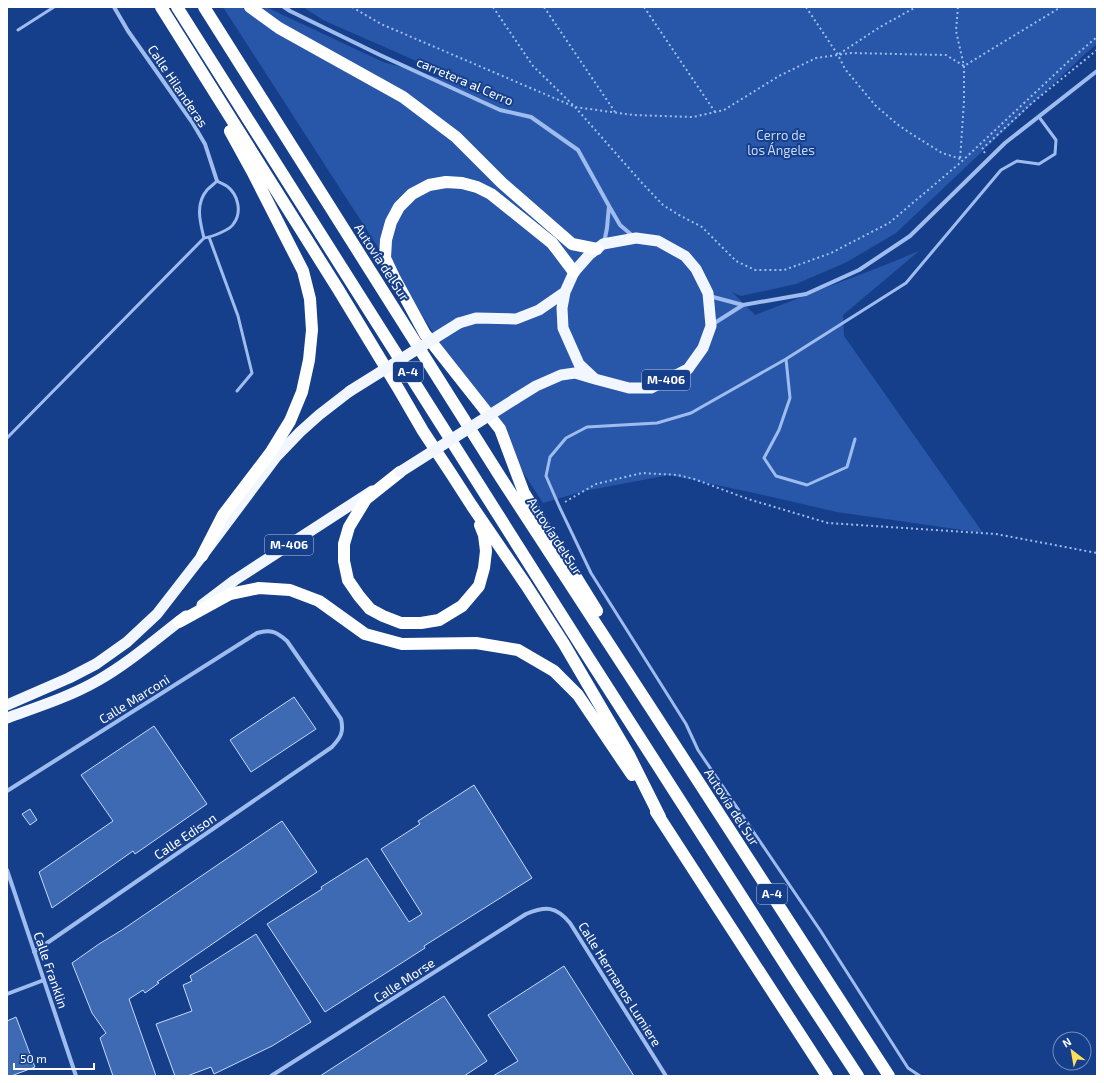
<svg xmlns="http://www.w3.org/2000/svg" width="1104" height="1083" viewBox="0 0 1104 1083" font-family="'Exo 2',sans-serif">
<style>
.green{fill:#2857a9}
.building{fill:#3e69b3;stroke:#c5d9fb}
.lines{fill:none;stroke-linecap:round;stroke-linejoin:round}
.path{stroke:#9fbcef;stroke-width:2;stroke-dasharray:2 3;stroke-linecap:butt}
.service{stroke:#9fbcef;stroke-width:3}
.minor{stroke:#9fbcef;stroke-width:4}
.trunk{stroke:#f2f6ff;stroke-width:11}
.motorway{stroke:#fff;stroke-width:12}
.trunk-bridge{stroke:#f2f6ff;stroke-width:11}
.labels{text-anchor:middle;stroke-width:4;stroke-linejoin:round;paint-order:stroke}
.shield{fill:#163f8b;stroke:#b9c5dc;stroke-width:1}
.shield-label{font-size:12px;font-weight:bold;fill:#fff}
.street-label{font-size:13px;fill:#fff;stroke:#163f8b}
.park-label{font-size:13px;fill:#c5d9fb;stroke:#163f8b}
</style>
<rect width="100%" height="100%" fill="#163f8b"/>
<!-- green -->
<path class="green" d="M223 7H266L383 62 480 89 323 20 303 7H1097V44L1086 53 896 233 847 262 796 284 741 296 732 292 755 315 885 265 919 251 843 315 844 336 983 533 837 512 759 494 669 475 584 491 543 503Z"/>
<!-- building -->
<path class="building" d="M294 697 316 729 251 772 230 740Z
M154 726 207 804 135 854 133 851 52 908 39 872 113 821 81 775Z
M474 785 532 878 424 946 425 948 325 1012 267 924 322 889 321 887 367 858 409 922 422 914 381 849 420 824 418 821Z
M30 809 37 820 30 825 22 814Z
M282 821 317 872 157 982 159 983 145 993 143 990 129 999 156 1076H113L100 1038 106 1033 92 1013 72 963 99 944 122 930Z
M256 934 311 1022 272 1046 214 1074 211 1067 187 1076H175L156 1024 192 1011 183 985 192 981 190 976Z
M564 966 634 1076H493L518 1061 488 1015Z
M444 996 487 1061 464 1076H320Z
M16 1017 35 1067 11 1076H7V1021Z"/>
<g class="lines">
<!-- path -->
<path class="path" d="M352 7 381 24 575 107 633 115 693 117 724 110 779 76 816 58 851 53 946 55 964 66 1061 7
M493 7 533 66 575 107 642 183 663 205 679 215 702 227 736 261 755 270H784L831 253 889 223 960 163 1070 60 1097 37
M544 7 615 112
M644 7 715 112
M806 7 838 55 845 69 875 105 897 124 910 133 942 153 961 159
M958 7 956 31 964 66V101L960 160
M839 54 880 27 916 7
M985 153 982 149 1032 103 1097 50
M565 502 596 484 642 473 678 475 694 479 748 499 828 523 996 534 1097 553"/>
<!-- service -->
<path class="service" d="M18 30 54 7
M209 237 238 316 252 373 237 391
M786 359 790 398 779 430 764 458 776 476 807 485 847 467 855 439
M7 438 204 238C211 237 231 230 234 223 242 212 238 195 228 187 225 184 220 183 217 181 214 184 210 187 207 190 195 204 200 222 204 238
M920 1076 908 1068 820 930 698 750 686 724 591 573 559 506 546 476 550 457 566 438 587 427 657 423 691 413 786 359 906 283 1001 170 1017 161 1039 164 1055 154 1056 140 1039 117"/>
<!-- minor -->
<path class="minor" d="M114 7 128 31 192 122 205 144 217 181
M284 7 290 11 380 55 500 110 531 117 578 150 609 206 620 225 634 237
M604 243 607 228 609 206
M709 294 713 297 743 305
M713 324 743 305 806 294 859 270 910 236 1005 143 1097 71
M7 791 257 633C271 629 277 632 287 641L341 719C344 732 341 737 332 747L34 952
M7 870 76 1076
M7 994 44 980
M271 1076 526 914C546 906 556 906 570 923L666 1076"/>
<!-- trunk -->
<path class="trunk" d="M459 323 476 318 516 319 539 310 565 292
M515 399 536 386 561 375 575 373 595 379 629 388H651L688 369 703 348 711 326 708 293 696 269 685 256 658 241 636 238 603 244 589 255 574 272 565 292 562 308 563 328 579 364 595 379
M202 605 235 580 372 491
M7 705 69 678 96 664 127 642 157 614 202 556 276 457 300 432 319 415 350 391
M7 718C37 707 69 697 97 681 129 663 157 638 186 616"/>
<!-- motorway -->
<path class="motorway" d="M161 7 338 289 398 388 423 431 452 475 472 506 526 585 564 644 629 755 660 817
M177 7 583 649 799 986 858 1076
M204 7 501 478 654 713 889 1076
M250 7 279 28 403 97 456 137 502 183 572 244 597 249
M574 272 552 243 521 218 491 194 477 187 462 183 446 182 429 185 412 194 399 207 391 222 386 240 385 258 394 277 425 334 500 429 524 493 597 611
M400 472 366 499 349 527 344 544V561L348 580 359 596 370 609 383 616 401 623H421L439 620 462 606 479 586 484 568 486 551 484 535 480 525
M202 556 223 515 271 452 290 421 302 392 309 360 312 330 310 299 303 271 252 171 230 131
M179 622 230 594 259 588 290 590 319 601 365 634 402 644 476 643 518 650 554 671 578 695 632 775
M656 812 827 1076"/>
<!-- trunk-bridge -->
<path class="trunk-bridge" d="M350 391 459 323
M400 472 515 399"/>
</g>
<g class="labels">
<!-- shield labels -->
<g class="shield">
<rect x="393" y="362" width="30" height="20" rx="3"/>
<rect x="642" y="370" width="48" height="20" rx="3"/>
<rect x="265" y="535" width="48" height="20" rx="3"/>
<rect x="757" y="884" width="30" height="20" rx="3"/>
</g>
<g class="shield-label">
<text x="408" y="376">A-4</text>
<text x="666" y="384">M-406</text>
<text x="289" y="549">M-406</text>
<text x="772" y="898">A-4</text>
</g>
<!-- street labels -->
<g class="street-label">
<text transform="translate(465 81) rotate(23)" y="5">carretera al Cerro</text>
<text transform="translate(178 86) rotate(56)" y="5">Calle Hilanderas</text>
<text transform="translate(382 262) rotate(57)" y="5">Autovía del Sur</text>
<text transform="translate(555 536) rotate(57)" y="5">Autovía del Sur</text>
<text transform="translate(134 699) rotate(-32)" y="5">Calle Marconi</text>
<text transform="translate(732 807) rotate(57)" y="5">Autovía del Sur</text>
<text transform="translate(185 836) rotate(-34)" y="5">Calle Edison</text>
<text transform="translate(51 970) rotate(71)" y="5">Calle Franklin</text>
<text transform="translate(404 980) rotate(-33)" y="5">Calle Morse</text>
<text transform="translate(620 984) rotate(58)" y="5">Calle Hermanos Lumiere</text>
</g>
<!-- park labels -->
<g class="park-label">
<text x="781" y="140">Cerro de<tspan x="781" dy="15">los Ángeles</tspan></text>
</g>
</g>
<!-- border -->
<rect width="1104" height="1083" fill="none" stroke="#ffffff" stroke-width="16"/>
<!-- north arrow -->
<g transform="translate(1072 1051) rotate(329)"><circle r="19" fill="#163f8b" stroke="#738cb9"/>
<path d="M0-3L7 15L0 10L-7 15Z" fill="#ffde5c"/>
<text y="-6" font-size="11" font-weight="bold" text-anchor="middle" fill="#ffffff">N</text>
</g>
<!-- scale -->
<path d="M14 1063v6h80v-6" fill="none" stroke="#ffffff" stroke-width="2"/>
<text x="20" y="1063" font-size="12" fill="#ffffff" stroke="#163f8b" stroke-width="3" paint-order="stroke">50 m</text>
</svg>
